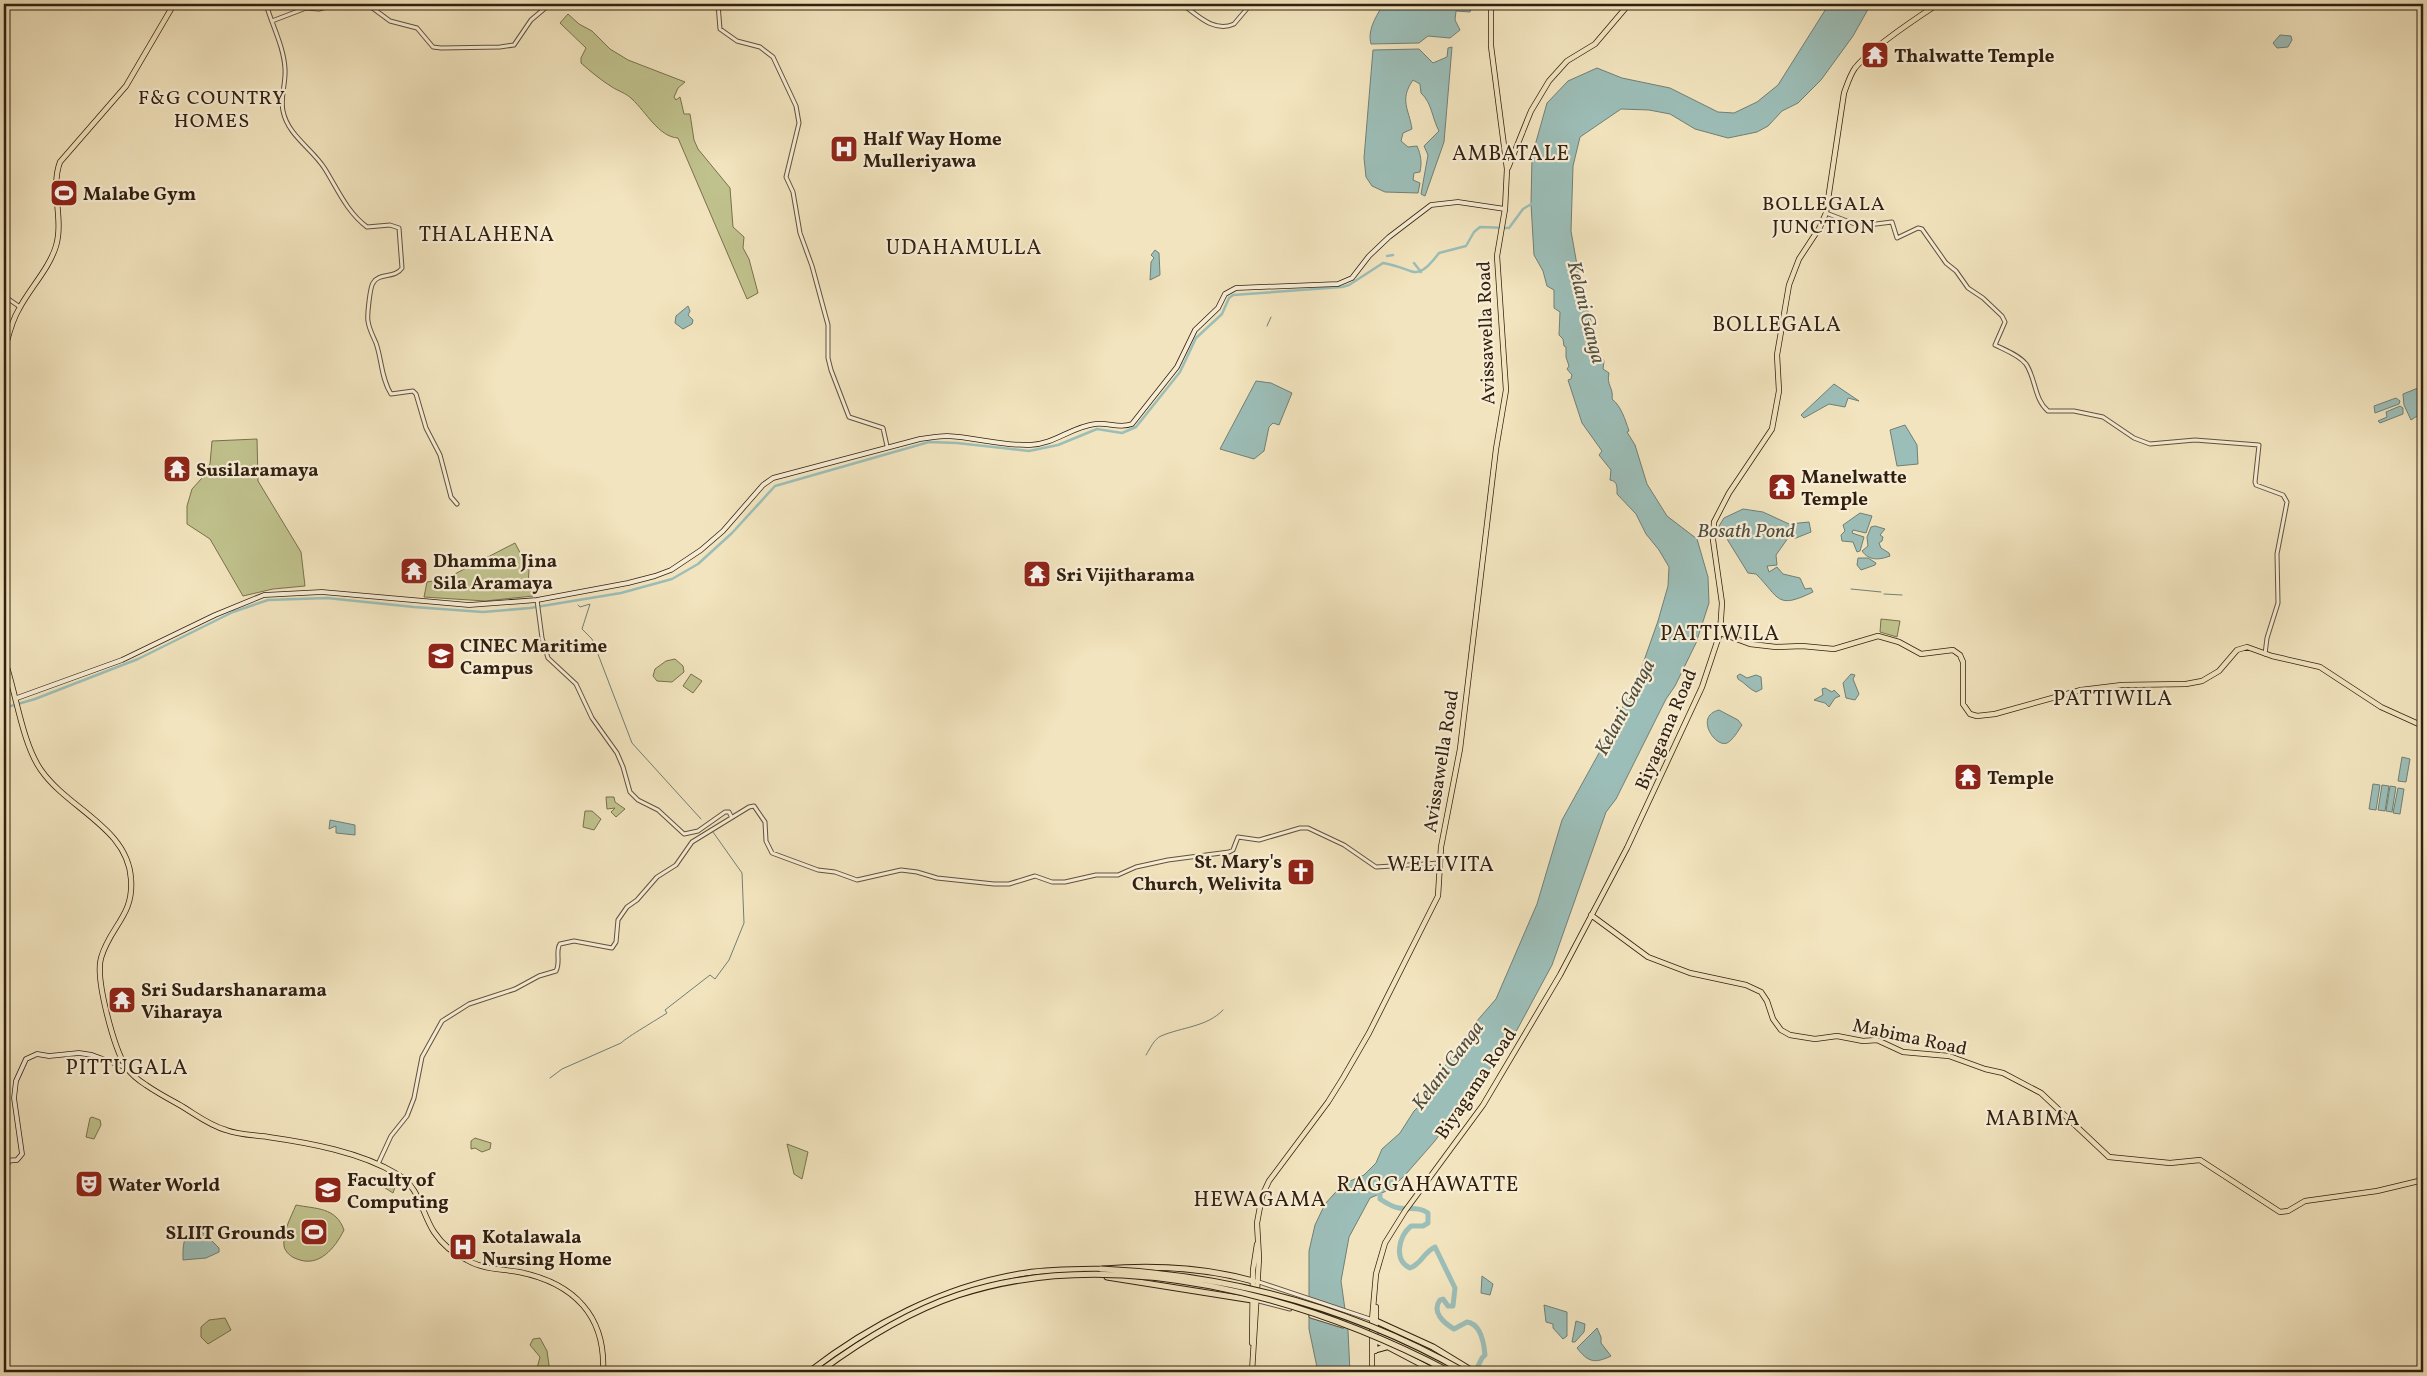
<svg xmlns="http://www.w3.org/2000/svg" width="2427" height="1376" viewBox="0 0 2427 1376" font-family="Vollkorn,serif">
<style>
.green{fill:#c0c28d;stroke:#78714e}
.water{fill:#9cbeb8;stroke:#717f75}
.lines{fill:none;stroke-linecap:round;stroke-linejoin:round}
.stream{stroke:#717f75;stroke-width:1}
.canal{stroke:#9cbeb8;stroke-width:2.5}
.river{stroke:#9cbeb8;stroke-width:5}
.tertiary-casing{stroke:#61513c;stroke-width:5}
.secondary-casing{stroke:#312010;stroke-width:5.5}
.primary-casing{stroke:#312010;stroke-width:6}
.motorway-casing{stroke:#312010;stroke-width:7}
.tertiary{stroke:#f7edd5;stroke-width:3}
.secondary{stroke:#f7edd5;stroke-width:4}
.primary{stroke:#f2e4be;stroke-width:4.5}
.motorway{stroke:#f2e4be;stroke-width:5}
.motorway-bridge-casing{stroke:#312010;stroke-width:7;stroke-linecap:butt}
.motorway-bridge{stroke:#f2e4be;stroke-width:5}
.labels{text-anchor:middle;stroke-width:4.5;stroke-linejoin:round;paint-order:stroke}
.poi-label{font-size:19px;font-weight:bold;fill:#312010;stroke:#f7edd5;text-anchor:start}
.street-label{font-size:19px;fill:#312010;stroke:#f7edd5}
.neighbourhood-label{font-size:20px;letter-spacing:1px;fill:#312010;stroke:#f7edd5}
.water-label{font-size:20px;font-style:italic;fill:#514f42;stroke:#f7edd5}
.quarter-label{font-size:21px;letter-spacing:1px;fill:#312010;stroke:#f7edd5}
</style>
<rect width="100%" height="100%" fill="#f2e4be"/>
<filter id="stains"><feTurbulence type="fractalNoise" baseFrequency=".004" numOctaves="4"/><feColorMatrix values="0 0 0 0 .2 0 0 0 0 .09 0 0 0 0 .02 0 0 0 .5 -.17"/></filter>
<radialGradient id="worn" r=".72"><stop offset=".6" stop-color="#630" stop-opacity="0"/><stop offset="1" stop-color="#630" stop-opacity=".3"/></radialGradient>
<!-- green -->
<path class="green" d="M568 14 579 24 592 31 610 49 628 60 685 82 678 88 674 97 676 100 680 97 684 114H690L694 140 698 149 730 188 733 227 744 237 743 248 749 259 758 293 747 299 678 138C659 137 646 112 632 99 626 93 618 91 612 87 601 80 591 72 581 63V58L586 48 560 23Z
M257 439 258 481 301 552 305 586 273 589 243 596 210 539 187 524V506L192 489 202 478 210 464 212 441Z
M515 543 529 570 528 585 533 596 485 601 424 597 427 582 445 579Z
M1881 619 1900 621 1897 637 1880 632Z
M675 659 683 666 684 672 672 682 657 681 653 676 655 669 666 661Z
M691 674 702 681 693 693 683 686Z
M606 797H614L615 802 625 809 616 817 611 812 615 808 607 809Z
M585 811H592L601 819 594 830 583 827Z
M92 1117 100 1120 101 1125 94 1139 86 1137 90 1118Z
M475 1138 491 1143 490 1149 482 1152 475 1148 471 1149V1141Z
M787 1144 808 1152 802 1179 794 1174Z
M387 1175 397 1181 393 1193 382 1186Z
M296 1205C316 1209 336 1207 344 1230 335 1248 319 1268 297 1259 291 1257 285 1252 284 1246 282 1233 291 1217 296 1205Z
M225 1318 231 1330 208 1344 201 1337V1327L209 1320Z
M540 1338 547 1351 550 1372H536L540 1357 530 1345 533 1339Z"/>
<!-- water -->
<path class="water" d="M1383 4H1472L1470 12 1456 11 1455 20 1460 30 1450 38 1428 36 1419 43 1371 44C1367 29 1377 16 1383 4Z
M1829 4H1871L1853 36 1821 80 1798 103 1782 111 1768 126 1757 132 1728 138 1695 129 1670 114 1649 110 1621 109 1580 137 1573 166 1571 231 1583 299 1588 305 1586 306 1587 311 1589 312 1595 340 1593 342 1604 361 1603 369 1609 373C1606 385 1614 388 1612 399 1621 406 1625 419 1629 431L1627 432 1635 445 1647 484 1667 516 1697 539 1708 577 1709 603 1696 643 1675 686 1666 699 1616 799 1606 812 1552 965 1511 1041 1434 1142 1406 1174 1391 1189 1370 1198 1349 1237 1341 1281 1348 1331 1350 1372H1318L1309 1329V1251L1315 1225 1325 1204 1343 1184 1364 1175 1376 1163 1382 1149 1400 1133 1414 1111 1428 1097 1438 1076 1476 1022 1496 999 1537 904 1562 820 1609 735 1640 672 1658 621 1668 586 1669 567 1659 550 1646 534 1636 514 1617 494C1617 488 1618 481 1610 480L1611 470 1599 455 1602 451 1582 423 1568 380 1571 379 1572 375 1567 369 1569 366 1566 357V347L1564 346 1563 339 1559 335 1560 312 1554 308V290L1547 286 1543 271 1534 255 1531 204 1532 156 1547 103 1568 81 1597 68 1622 78 1670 88 1718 112 1734 113 1757 102 1778 85Z
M2280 35 2291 36 2292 40 2288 47 2277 48 2273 43Z
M1452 47 1444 142 1425 196 1421 194 1428 155 1424 146 1439 131C1432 118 1432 103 1421 93L1420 84 1413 80C1399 100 1409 109 1412 129L1403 133 1401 141 1408 147 1417 146C1421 155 1422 162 1420 172L1414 173 1413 180 1420 183 1418 193 1385 192 1372 186 1366 177 1364 158 1373 50 1419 49 1433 63 1447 57 1448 48Z
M1155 250 1159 253 1160 275 1150 280 1151 262 1154 258 1151 255Z
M688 306 690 311 688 315 693 320 692 324 683 329 675 323 676 316Z
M1256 381 1271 383 1292 393 1279 425 1273 423 1269 427 1264 451 1254 459 1220 449Z
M1834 384 1859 401 1848 398 1845 407 1829 404 1804 418 1801 415Z
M2423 386V412L2411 420 2404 405 2403 394Z
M2396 398 2400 401 2399 404 2375 413 2374 406Z
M2400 406 2403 408V414L2380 423 2378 421 2387 417 2386 412Z
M1905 425 1917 445 1918 464 1897 466 1890 430Z
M1743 509 1763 512 1789 524 1809 522 1811 532 1796 538H1788L1776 555 1777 565 1767 566 1769 572 1777 567 1783 574 1800 578 1805 589 1811 588 1813 592C1776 610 1780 598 1756 574L1748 573 1719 526 1724 518Z
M1860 513 1872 516 1866 533 1853 530 1852 533 1864 537 1860 551 1857 552 1853 542 1842 541 1841 535 1845 531 1843 525Z
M1875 526 1885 529 1880 535 1883 537 1882 541 1879 543 1881 548 1889 553 1890 556C1879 560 1869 561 1862 551L1868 546 1867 537 1871 527Z
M1858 558H1868L1876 563 1875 565 1861 570 1857 565Z
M1740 674 1747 678 1756 675 1761 677 1762 689 1756 692C1749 689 1745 683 1738 679L1737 676Z
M1851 674 1855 675 1853 679 1859 694 1855 700 1846 698 1843 683Z
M1825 688 1832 692 1834 690 1840 696 1835 698 1829 707 1825 703 1814 700 1823 695 1822 689Z
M1719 710 1738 720 1742 725C1738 731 1733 740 1727 743 1715 748 1694 716 1719 710Z
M2402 757 2410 759 2406 782 2398 781Z
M2373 784 2380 785 2376 810 2369 809Z
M2382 785 2389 786 2385 811 2378 810Z
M2390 786 2396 787 2392 812 2386 811Z
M2398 788 2404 789 2400 814 2393 813Z
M330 820 355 825V835L336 833V826L329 829Z
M196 1230 205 1234 219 1248V1252L206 1258 183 1260C183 1247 182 1234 196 1230Z
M1482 1276 1493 1284 1490 1295 1481 1293Z
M1544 1305 1567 1312V1336L1563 1339 1553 1328V1324L1546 1322Z
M1576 1321 1585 1324 1584 1332 1575 1342H1572Z
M1597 1328 1601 1337V1343L1611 1356C1594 1364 1588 1362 1577 1348Z"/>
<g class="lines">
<!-- stream -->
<path class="stream" d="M4 50 9 67 4 75
M1267 326 1271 317
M1851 589 1881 592
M1884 594 1902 595
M578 605 580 607 590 604 582 629 592 639 596 649 632 743 701 819
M1146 1055C1150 1049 1154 1039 1161 1036 1182 1027 1207 1027 1223 1010
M550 1078 562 1069 621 1043C627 1037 658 1019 667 1013L665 1010 710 975 715 979 729 960 744 923 742 873 713 832"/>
<!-- canal -->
<path class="canal" d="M1387 256 1393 255
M1414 263 1421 272
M4 708 35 699 138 659 233 612 268 600 327 598 414 607 483 612 530 608 621 593 672 579 698 564 732 533 775 486 929 442 957 443 1029 451 1058 445 1097 429 1122 433 1136 427 1180 372 1196 338 1222 314 1229 298 1233 295 1342 287 1349 285 1383 263C1415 268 1415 285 1439 253L1466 246 1474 232 1480 227 1509 228 1523 209 1533 203"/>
<!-- river -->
<path class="river" d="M1376 1192 1380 1194V1199C1386 1203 1392 1207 1399 1208 1410 1210 1418 1206 1428 1213V1223L1423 1226H1411C1399 1236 1393 1260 1410 1268 1421 1264 1424 1252 1435 1247L1455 1288 1453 1306H1448L1443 1299 1440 1300C1431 1312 1444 1323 1454 1329L1467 1322C1481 1324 1484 1343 1485 1355L1482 1358 1475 1372"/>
<defs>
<path id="tertiary" d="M266 4C272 25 284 47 285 69 286 83 280 98 283 111 288 136 313 149 325 169 338 190 347 212 367 227L390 225 399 228 402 268C395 279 379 272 373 283 370 287 367 316 368 321 369 329 373 336 376 343 382 360 381 378 391 394L413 391 416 394 426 428 440 455 451 497 457 504
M367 4 390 21 417 28 433 47 441 48 500 47 514 45 531 20 550 4
M718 4 720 29 737 41 760 47 773 57 796 106 799 123 786 177 793 192 800 233 812 266 828 325V358L831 370 849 417 883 428 887 446
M1182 4C1197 15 1214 33 1234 24L1251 4
M272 21 306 8 319 9 339 4
M1826 213 1860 226 1892 222 1897 238 1918 228 1922 229 1946 263 1956 271 1968 288 1983 298 2002 316 2005 322 1995 345C2005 350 2019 355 2026 364 2036 379 2034 399 2048 411H2074L2103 417 2134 438 2150 444 2195 440 2259 445 2255 482 2256 485 2283 495 2287 502 2277 554 2278 603 2267 638 2265 654
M4 296 20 307
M537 600 542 638 548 658 576 684 592 718 617 753 623 767 630 792 638 800 658 810 684 834 698 831 725 812H729L731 816
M378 1164 391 1136 407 1116 414 1098 422 1057 442 1021 469 1004 515 989 539 976 556 971C561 962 555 951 560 944L574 941 612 948 616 942 618 920 627 907 637 900 657 877 676 865 692 842 749 807 754 806 765 822 766 841 772 853 818 870 835 872 857 880 901 870 917 872 937 878 994 884H1009L1035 876 1052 882H1065L1096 875H1118L1136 867 1168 860 1229 852 1233 850 1238 837 1259 840 1300 828H1308L1344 845 1376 867 1440 863
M4 1170 9 1162
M1256 1281 1373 1320
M1255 1300 1290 1309
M1311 1316 1343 1326"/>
<path id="secondary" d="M17 698 122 660 215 615 264 595 322 592 469 605 537 600 628 583 655 576 671 570 701 550 723 531 763 485 773 478 920 439C929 438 938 436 947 436 974 437 1002 446 1030 445 1055 444 1071 427 1095 424 1107 422 1120 429 1132 424L1177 367 1195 330 1218 308 1225 294 1236 288 1338 284 1352 278 1369 256 1389 237 1431 205 1458 202 1505 209
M4 1161 17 1160 22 1154 14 1098 16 1081 26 1059 37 1054 49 1056 79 1053 92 1055 127 1068"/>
<path id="primary" d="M1508 168 1531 111 1549 81 1567 61 1595 44 1629 4
M4 352C8 338 11 322 19 309 30 288 49 269 56 246 64 219 50 189 60 162L126 86 174 4
M1720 633 1750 644 1776 647 1802 646 1834 649 1878 636 1899 642 1921 654 1953 650 1960 655 1963 662V704L1970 714 1977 716 1995 714 2081 690 2122 685 2186 684 2202 681 2219 671 2237 650 2247 647 2272 656 2320 667 2381 707 2423 726
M4 658C16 692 22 743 41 770 68 809 128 828 131 879 134 916 110 926 101 958 95 979 114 1048 126 1067 131 1074 138 1080 146 1085 156 1092 167 1098 178 1104 194 1113 208 1125 226 1130 239 1135 254 1135 268 1137 310 1143 360 1152 397 1174 420 1187 421 1212 434 1232 442 1244 454 1254 467 1260 482 1269 501 1269 519 1272 574 1283 606 1316 603 1372
M1591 915 1648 957 1690 973 1746 985 1761 992 1767 1001 1773 1019 1781 1030 1790 1035 1815 1039 1837 1036 1863 1041 1877 1040 1903 1052 1949 1056 1985 1069 2003 1073 2041 1093 2109 1157 2170 1163 2200 1160 2280 1212 2288 1211 2305 1201 2377 1191 2423 1180
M1252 1343 1253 1270 1257 1244
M1375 1351 1376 1307
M1252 1372 1259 1258 1257 1223 1262 1196 1269 1181 1328 1102 1343 1078 1369 1033 1438 896 1441 847 1460 749 1496 449 1506 390 1497 256 1505 209 1507 169 1491 46V4
M1372 1372V1320L1376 1274 1385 1243 1405 1211 1483 1105 1560 975 1627 848 1702 687 1720 633 1722 603 1713 540 1714 522 1729 493 1772 429 1779 391 1777 355 1789 285 1799 259 1820 227 1826 213 1844 93C1847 85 1850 75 1855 68 1871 48 1915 19 1938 4"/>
<path id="motorway" d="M1107 1277 1252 1300
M1376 1321 1433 1347 1474 1372
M1375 1340 1436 1372
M1375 1350 1386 1347
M809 1372C870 1325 943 1287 1020 1274 1047 1269 1075 1270 1103 1269 1155 1265 1203 1267 1253 1281"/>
</defs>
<!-- tertiary casing -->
<use href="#tertiary" class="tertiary-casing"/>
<!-- secondary casing -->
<use href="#secondary" class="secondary-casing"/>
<!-- primary casing -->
<use href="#primary" class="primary-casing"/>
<!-- motorway casing -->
<use href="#motorway" class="motorway-casing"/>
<!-- tertiary -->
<use href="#tertiary" class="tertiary"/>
<!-- secondary -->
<use href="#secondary" class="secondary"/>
<!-- primary -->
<use href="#primary" class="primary"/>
<!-- motorway -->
<use href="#motorway" class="motorway"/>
<defs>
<path id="motorway-bridge" d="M1101 1269C1230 1275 1353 1308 1465 1372
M819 1372C861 1341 907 1312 958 1295 1116 1243 1308 1297 1450 1372"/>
</defs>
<!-- motorway-bridge casing -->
<use href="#motorway-bridge" class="motorway-bridge-casing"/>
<!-- motorway-bridge -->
<use href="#motorway-bridge" class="motorway-bridge"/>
</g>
<!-- icons -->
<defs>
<symbol id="temple-square" viewBox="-11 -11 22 22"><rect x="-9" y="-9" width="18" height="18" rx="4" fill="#8f2418" stroke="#f7edd5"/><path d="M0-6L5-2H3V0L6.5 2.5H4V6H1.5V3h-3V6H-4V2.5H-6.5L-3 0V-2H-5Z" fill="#fff"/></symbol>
<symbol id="hospital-square" viewBox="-11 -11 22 22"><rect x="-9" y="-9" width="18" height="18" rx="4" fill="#8f2418" stroke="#f7edd5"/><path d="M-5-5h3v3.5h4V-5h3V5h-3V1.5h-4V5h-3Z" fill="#fff"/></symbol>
<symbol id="stadium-square" viewBox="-11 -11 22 22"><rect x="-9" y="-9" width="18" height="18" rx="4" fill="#8f2418" stroke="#f7edd5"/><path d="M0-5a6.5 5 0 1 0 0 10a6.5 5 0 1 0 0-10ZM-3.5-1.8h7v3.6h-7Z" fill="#fff"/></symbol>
<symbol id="university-square" viewBox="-11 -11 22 22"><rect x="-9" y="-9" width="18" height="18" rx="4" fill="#8f2418" stroke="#f7edd5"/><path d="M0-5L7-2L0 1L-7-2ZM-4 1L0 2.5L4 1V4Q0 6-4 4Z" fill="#fff"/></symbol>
<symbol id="church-square" viewBox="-11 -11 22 22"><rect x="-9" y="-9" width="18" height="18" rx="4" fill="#8f2418" stroke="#f7edd5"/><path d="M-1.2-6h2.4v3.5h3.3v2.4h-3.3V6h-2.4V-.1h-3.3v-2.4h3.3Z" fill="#fff"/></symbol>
<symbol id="theatre-square" viewBox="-11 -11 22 22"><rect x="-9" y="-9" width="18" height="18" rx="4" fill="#8f2418" stroke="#f7edd5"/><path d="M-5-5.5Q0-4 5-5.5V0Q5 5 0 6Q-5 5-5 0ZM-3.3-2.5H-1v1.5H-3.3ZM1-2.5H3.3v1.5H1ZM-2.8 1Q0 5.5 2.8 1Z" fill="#fff"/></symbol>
</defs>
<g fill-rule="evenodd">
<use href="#temple-square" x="1859" y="39" width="32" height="32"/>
<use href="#hospital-square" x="828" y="133" width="32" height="32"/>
<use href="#stadium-square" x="48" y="177" width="32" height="32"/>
<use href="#temple-square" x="161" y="453" width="32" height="32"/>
<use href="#temple-square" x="1766" y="471" width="32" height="32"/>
<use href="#temple-square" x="398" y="555" width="32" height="32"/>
<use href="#temple-square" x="1021" y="558" width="32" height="32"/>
<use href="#university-square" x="425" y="640" width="32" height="32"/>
<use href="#temple-square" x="1952" y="761" width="32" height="32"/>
<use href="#church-square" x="1285" y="856" width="32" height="32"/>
<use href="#temple-square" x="106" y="984" width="32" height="32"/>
<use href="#theatre-square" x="73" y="1168" width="32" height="32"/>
<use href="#university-square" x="312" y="1174" width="32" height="32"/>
<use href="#stadium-square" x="298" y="1216" width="32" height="32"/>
<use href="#hospital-square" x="447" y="1231" width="32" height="32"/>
</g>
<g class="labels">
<!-- poi labels -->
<g class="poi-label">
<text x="1894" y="62">Thalwatte Temple</text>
<text x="863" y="145">Half Way Home<tspan x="863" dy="22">Mulleriyawa</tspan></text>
<text x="83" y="200">Malabe Gym</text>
<text x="196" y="476">Susilaramaya</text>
<text x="1801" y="483">Manelwatte<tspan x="1801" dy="22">Temple</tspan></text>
<text x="433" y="567">Dhamma Jina<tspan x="433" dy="22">Sila Aramaya</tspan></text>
<text x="1056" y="581">Sri Vijitharama</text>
<text x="460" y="652">CINEC Maritime<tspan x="460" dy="22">Campus</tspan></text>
<text x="1987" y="784">Temple</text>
<text x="1282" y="868" text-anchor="end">St. Mary's<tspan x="1282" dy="22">Church, Welivita</tspan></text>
<text x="141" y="996">Sri Sudarshanarama<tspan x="141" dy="22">Viharaya</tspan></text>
<text x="347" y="1186">Faculty of<tspan x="347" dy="22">Computing</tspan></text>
<text x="108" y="1191">Water World</text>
<text x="295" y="1239" text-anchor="end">SLIIT Grounds</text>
<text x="482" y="1243">Kotalawala<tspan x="482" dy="22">Nursing Home</tspan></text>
</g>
<!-- street labels -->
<g class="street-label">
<text transform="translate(1485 333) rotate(-92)" y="7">Avissawella Road</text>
<text transform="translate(1665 729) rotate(-67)" y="7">Biyagama Road</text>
<text transform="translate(1440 761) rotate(-81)" y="7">Avissawella Road</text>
<text transform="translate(1910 1036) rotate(12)" y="7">Mabima Road</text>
<text transform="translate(1475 1083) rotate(-56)" y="7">Biyagama Road</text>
</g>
<!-- neighbourhood labels -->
<g class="neighbourhood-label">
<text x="212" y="104">F&amp;G COUNTRY<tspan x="212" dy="23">HOMES</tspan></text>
<text x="1824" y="210">BOLLEGALA<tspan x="1824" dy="23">JUNCTION</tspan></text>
</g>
<!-- water labels -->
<g class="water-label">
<text transform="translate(1587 312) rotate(76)" y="7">Kelani Ganga</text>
<text x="1746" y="537">Bosath Pond</text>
<text transform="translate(1624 707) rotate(-62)" y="7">Kelani Ganga</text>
<text transform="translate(1447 1065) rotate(-53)" y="7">Kelani Ganga</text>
</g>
<!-- quarter labels -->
<g class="quarter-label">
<text x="1511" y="160">AMBATALE</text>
<text x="487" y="241">THALAHENA</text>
<text x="964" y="254">UDAHAMULLA</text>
<text x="1777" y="331">BOLLEGALA</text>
<text x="1720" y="640">PATTIWILA</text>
<text x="2113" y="705">PATTIWILA</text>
<text x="1441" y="871">WELIVITA</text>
<text x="127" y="1074">PITTUGALA</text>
<text x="2033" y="1125">MABIMA</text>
<text x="1428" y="1191">RAGGAHAWATTE</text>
<text x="1260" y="1206">HEWAGAMA</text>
</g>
</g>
<!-- margin -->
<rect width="2427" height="1376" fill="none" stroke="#f2e4be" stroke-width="20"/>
<rect x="5" y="5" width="2417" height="1366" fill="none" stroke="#312010" stroke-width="2.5"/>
<rect x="10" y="10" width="2407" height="1356" fill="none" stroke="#312010"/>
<rect width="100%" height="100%" filter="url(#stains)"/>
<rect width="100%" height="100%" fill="url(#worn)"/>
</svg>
